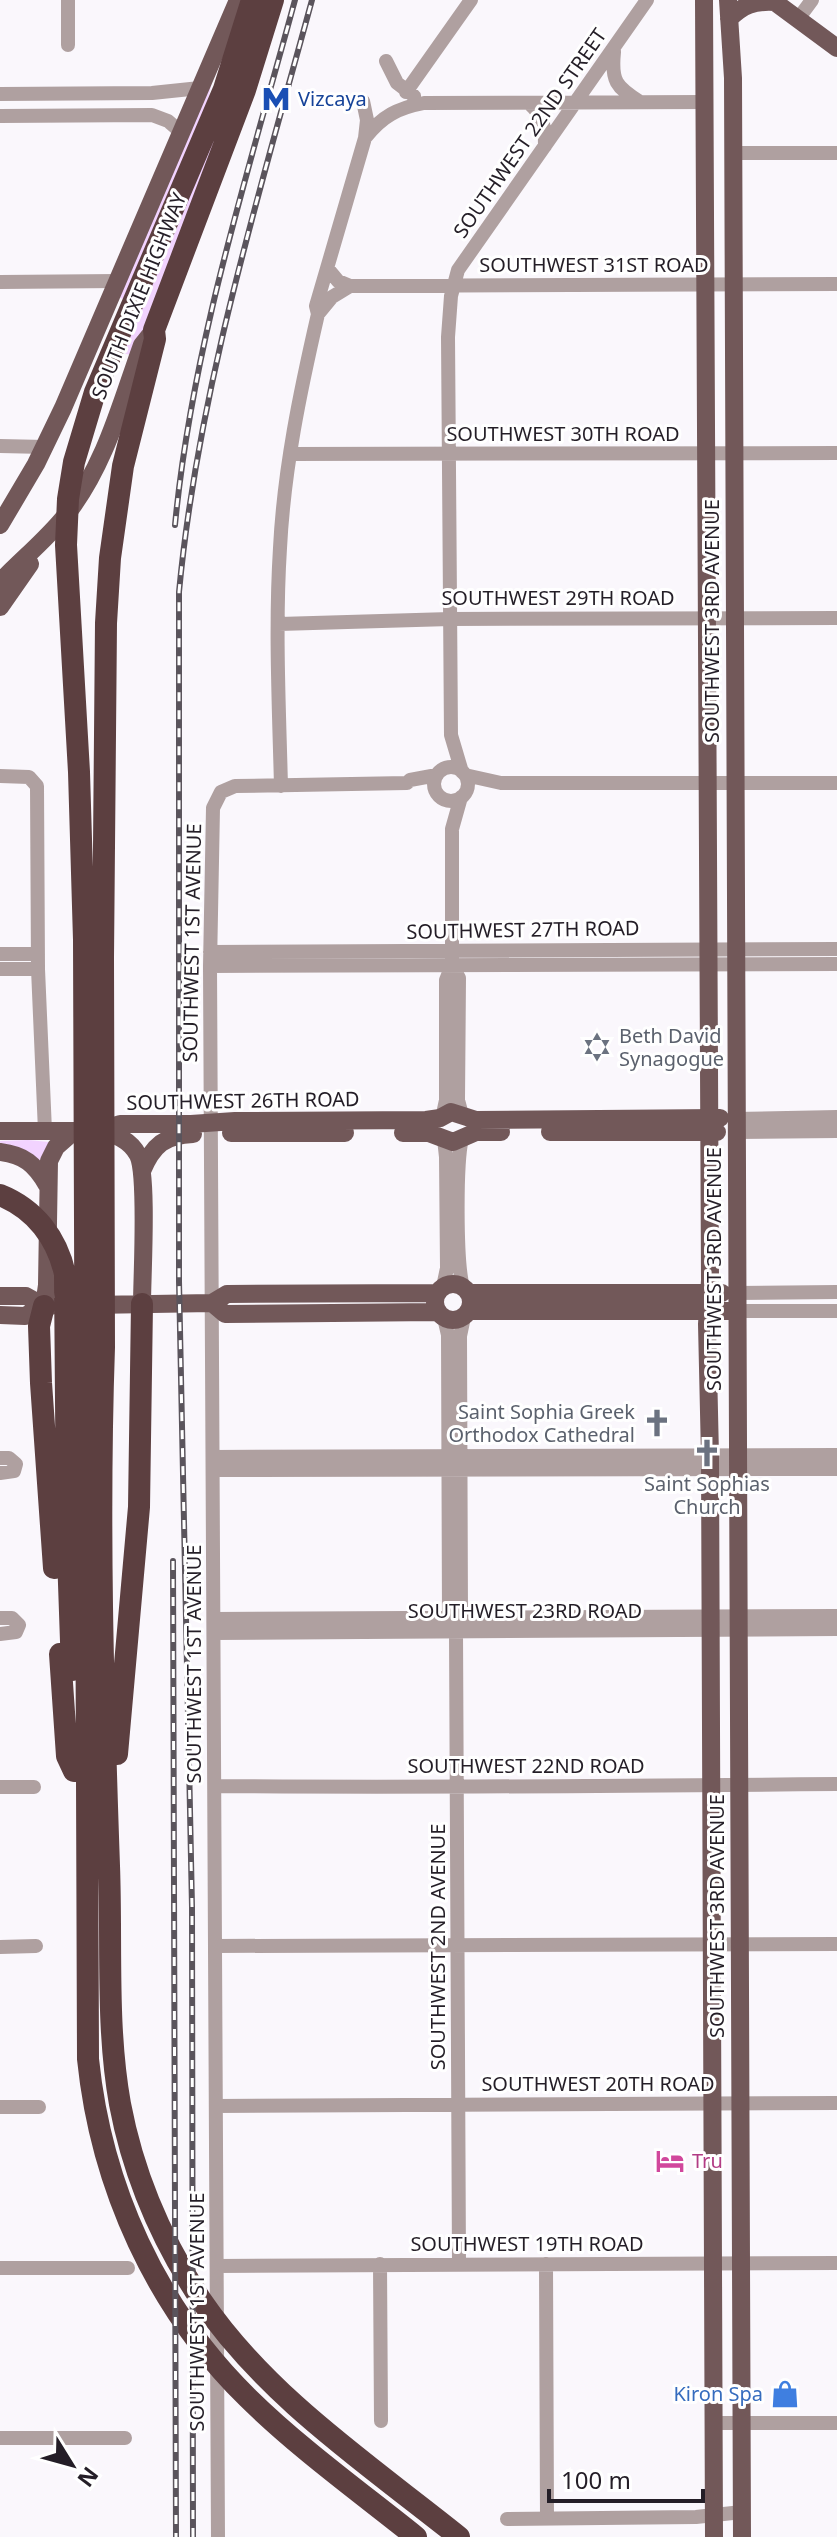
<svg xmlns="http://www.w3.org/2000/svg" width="837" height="2537" viewBox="0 0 837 2537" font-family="'Noto Sans',sans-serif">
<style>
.green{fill:#f2d3ff}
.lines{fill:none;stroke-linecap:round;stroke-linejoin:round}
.minor{stroke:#afa0a0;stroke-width:14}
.major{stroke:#725859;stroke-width:18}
.highway{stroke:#5c3f40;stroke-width:22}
.rail-casing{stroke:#5a545c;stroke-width:6}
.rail{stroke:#fff;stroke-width:3;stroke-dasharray:9;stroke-linecap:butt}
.labels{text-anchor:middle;stroke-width:6;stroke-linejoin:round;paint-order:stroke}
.transit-label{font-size:20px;fill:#164399;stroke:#fff;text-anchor:start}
.street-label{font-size:20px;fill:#241e27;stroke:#fff}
.worship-label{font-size:20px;fill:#5b616d;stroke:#fff;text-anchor:start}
.hotel-label{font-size:20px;fill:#b23c85;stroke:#fff;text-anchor:start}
.shop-label{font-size:20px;fill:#366cbe;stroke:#fff;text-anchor:end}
</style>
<rect width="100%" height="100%" fill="#faf7fc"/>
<!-- green -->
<path class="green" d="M265 0 196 192 133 356 123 353Z
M212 82 208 100 123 299 118 297Z
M28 1140 49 1142 39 1162 0 1149V1141Z"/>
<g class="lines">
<!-- minor -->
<path class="minor" d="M68 0V45
M798 19 812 0
M614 52C611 81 616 87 640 102
M386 61 397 83 414 96
M406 92 471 0
M0 94 152 93 200 88
M530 104C544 117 545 127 545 146
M0 116 152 115 168 121 182 133
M365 138C382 116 398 108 424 103L704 102
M733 153H837
M328 269 338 281 350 286 837 284
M0 282 118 281
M318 314 332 297 350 286
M0 446 45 447
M290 454 837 453
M279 624 450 619 837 618
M434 784a17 17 0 1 1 34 0a17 17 0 1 1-34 0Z
M462 772 451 735 448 337 451 296 458 270 647 0
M465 775 501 783H837
M0 776 29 777 37 786 38 969 45 1131
M281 786C279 707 275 627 280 548 284 469 300 392 318 314L316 306 365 138 367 120 363 101
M210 952 837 949
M0 954H38
M452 965 459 978 458 1100 462 1115
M210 966 837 964
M0 969H38
M443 1114 446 1100V980L452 965V829L461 797
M735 1119 837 1117
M736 1132 837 1131
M462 1138C456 1163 456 1263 463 1287
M443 1287 447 1268 446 1157 444 1139
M736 1293 837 1292
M736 1311H837
M444 1318 448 1335 449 1617 452 1624
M213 1457 837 1455
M0 1458H9L16 1464 14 1471 0 1473
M213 1470 837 1469
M0 1618H12L19 1625 16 1632 0 1634
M214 1619 837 1616
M214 1633 837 1629
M215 1786C422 1788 630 1786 837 1784
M0 1787H34
M216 1946 837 1944
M0 1947 36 1946
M216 2106 837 2103
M0 2107H39
M380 2264 381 2421
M459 2264 456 1631 461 1617 460 1336 464 1317
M546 2264 547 2519
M217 2266 837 2263
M0 2268H128
M714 2423H837
M0 2438H125
M507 2519 696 2517 742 2512
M218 2537 210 966 213 808 221 792 235 786 407 783 410 780 437 775"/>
<!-- major -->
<path class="major" d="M704 0 710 1280 707 1324 710 1456 714 2537
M728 0 733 78 742 2537
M772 0 837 48
M729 19C743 5 754 1 774 2
M0 525 36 464 63 408 238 0
M0 582C21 560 47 539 66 515 105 466 121 403 142 345L154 330
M0 607 30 564
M0 1131H97L120 1124H191L235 1121 426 1120 440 1118 451 1112 476 1120 720 1118
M97 1131C114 1133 130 1140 138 1155 148 1175 142 1276 142 1304
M550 1132H717
M231 1133H345
M403 1133H429L453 1142 476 1132H501
M0 1152C24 1155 35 1164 47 1185
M142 1171C153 1145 165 1135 193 1134
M435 1302a18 18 0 1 1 36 0a18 18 0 1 1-36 0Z
M469 1293H722
M0 1296H26L44 1306
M212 1303 225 1314 437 1312
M92 1305 212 1303 227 1294 437 1293
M44 1306 47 1285 49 1161 56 1147 73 1132
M469 1311H736
M0 1315 25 1316 44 1306H51"/>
<!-- highway -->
<path class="highway" d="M252 0 224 89 95 392 74 462 68 499 66 545 79 772 84 940 88 2059C101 2186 156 2308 248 2398 300 2449 360 2492 416 2537
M273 0 245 90 154 330 155 339 123 466 110 558 106 623 103 958 104 1347C98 1520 103 1693 109 1866 112 1945 106 2026 120 2104 133 2173 162 2241 201 2300 267 2397 368 2464 459 2537
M0 1195C35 1209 57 1238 65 1274L67 1526 72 1670
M44 1306 39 1326 41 1383 54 1568
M60 1654 67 1756 74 1771
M117 1754 139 1507 142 1304"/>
<defs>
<path id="rail" d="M175 525C192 346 248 173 295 0
M173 1561 176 2537
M193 2537 192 1907 179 1281V592C198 390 259 195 312 0"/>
</defs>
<!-- rail casing -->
<use href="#rail" class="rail-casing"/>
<!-- rail -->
<use href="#rail" class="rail"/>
</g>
<!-- icons -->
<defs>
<symbol id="metro-bare" viewBox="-9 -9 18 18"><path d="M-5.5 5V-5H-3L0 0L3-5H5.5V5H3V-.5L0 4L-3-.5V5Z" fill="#1a4fb4" stroke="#fff" stroke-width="2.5" paint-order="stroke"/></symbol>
<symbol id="synagogue-bare" viewBox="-9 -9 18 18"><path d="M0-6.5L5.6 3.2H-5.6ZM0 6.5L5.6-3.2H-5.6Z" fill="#6b7280" stroke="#fff" stroke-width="2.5" paint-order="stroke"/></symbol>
<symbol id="church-bare" viewBox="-9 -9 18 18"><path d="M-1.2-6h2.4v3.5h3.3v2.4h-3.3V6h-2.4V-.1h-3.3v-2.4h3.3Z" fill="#6b7280" stroke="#fff" stroke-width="2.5" paint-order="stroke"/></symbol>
<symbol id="hotel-bare" viewBox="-9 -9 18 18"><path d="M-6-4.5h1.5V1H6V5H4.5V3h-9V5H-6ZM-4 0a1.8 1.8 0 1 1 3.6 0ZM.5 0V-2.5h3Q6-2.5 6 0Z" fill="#d1479c" stroke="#fff" stroke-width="2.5" paint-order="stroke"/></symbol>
<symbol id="shop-bare" viewBox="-9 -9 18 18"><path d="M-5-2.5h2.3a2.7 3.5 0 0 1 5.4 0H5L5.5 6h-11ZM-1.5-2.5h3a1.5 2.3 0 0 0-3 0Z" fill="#3f7fe0" stroke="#fff" stroke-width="2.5" paint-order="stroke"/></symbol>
</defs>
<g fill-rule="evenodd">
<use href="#metro-bare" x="256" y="79" width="40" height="40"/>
<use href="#synagogue-bare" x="577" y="1027" width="40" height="40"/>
<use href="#church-bare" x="637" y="1403" width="40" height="40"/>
<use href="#church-bare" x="687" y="1433" width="40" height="40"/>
<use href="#hotel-bare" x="650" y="2141" width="40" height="40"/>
<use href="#shop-bare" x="765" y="2374" width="40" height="40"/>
</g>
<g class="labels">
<!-- transit labels -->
<g class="transit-label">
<text x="298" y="106">Vizcaya</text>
</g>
<!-- street labels -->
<g class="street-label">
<text transform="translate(530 133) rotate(-55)" y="7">SOUTHWEST 22ND STREET</text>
<text x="594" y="272">SOUTHWEST 31ST ROAD</text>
<text transform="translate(139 296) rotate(-68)" y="7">SOUTH DIXIE HIGHWAY</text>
<text x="563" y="441">SOUTHWEST 30TH ROAD</text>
<text x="558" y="605">SOUTHWEST 29TH ROAD</text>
<text transform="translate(712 621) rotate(-90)" y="7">SOUTHWEST 3RD AVENUE</text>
<text transform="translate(523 930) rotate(-1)" y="7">SOUTHWEST 27TH ROAD</text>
<text transform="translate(192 943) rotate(-89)" y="7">SOUTHWEST 1ST AVENUE</text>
<text transform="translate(243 1101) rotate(-1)" y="7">SOUTHWEST 26TH ROAD</text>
<text transform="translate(714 1269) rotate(-90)" y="7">SOUTHWEST 3RD AVENUE</text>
<text x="525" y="1618">SOUTHWEST 23RD ROAD</text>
<text transform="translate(194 1664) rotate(-90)" y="7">SOUTHWEST 1ST AVENUE</text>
<text x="526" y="1773">SOUTHWEST 22ND ROAD</text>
<text transform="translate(717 1916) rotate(-90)" y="7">SOUTHWEST 3RD AVENUE</text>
<text transform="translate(438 1947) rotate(-90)" y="7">SOUTHWEST 2ND AVENUE</text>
<text x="598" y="2091">SOUTHWEST 20TH ROAD</text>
<text x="527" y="2251">SOUTHWEST 19TH ROAD</text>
<text transform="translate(197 2312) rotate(-90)" y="7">SOUTHWEST 1ST AVENUE</text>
</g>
<!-- worship labels -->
<g class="worship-label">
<text x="619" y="1043">Beth David<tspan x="619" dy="23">Synagogue</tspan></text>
<text x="635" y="1419" text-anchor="end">Saint Sophia Greek<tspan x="635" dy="23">Orthodox Cathedral</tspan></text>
<text x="707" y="1491" text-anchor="middle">Saint Sophias<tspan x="707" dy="23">Church</tspan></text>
</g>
<!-- hotel labels -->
<g class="hotel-label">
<text x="692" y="2168">Tru</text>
</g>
<!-- shop labels -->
<g class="shop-label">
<text x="763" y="2401">Kiron Spa</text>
</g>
</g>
<!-- north arrow -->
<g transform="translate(72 2465) rotate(127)" stroke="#ffffff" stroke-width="6" paint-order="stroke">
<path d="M0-6L14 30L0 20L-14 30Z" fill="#241e27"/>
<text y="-12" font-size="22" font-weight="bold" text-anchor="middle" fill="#241e27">N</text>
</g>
<!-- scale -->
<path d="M549 2489v12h154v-12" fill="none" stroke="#241e27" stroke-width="4"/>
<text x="561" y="2489" font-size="24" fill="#241e27" stroke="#ffffff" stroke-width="6" paint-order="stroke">100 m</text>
</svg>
